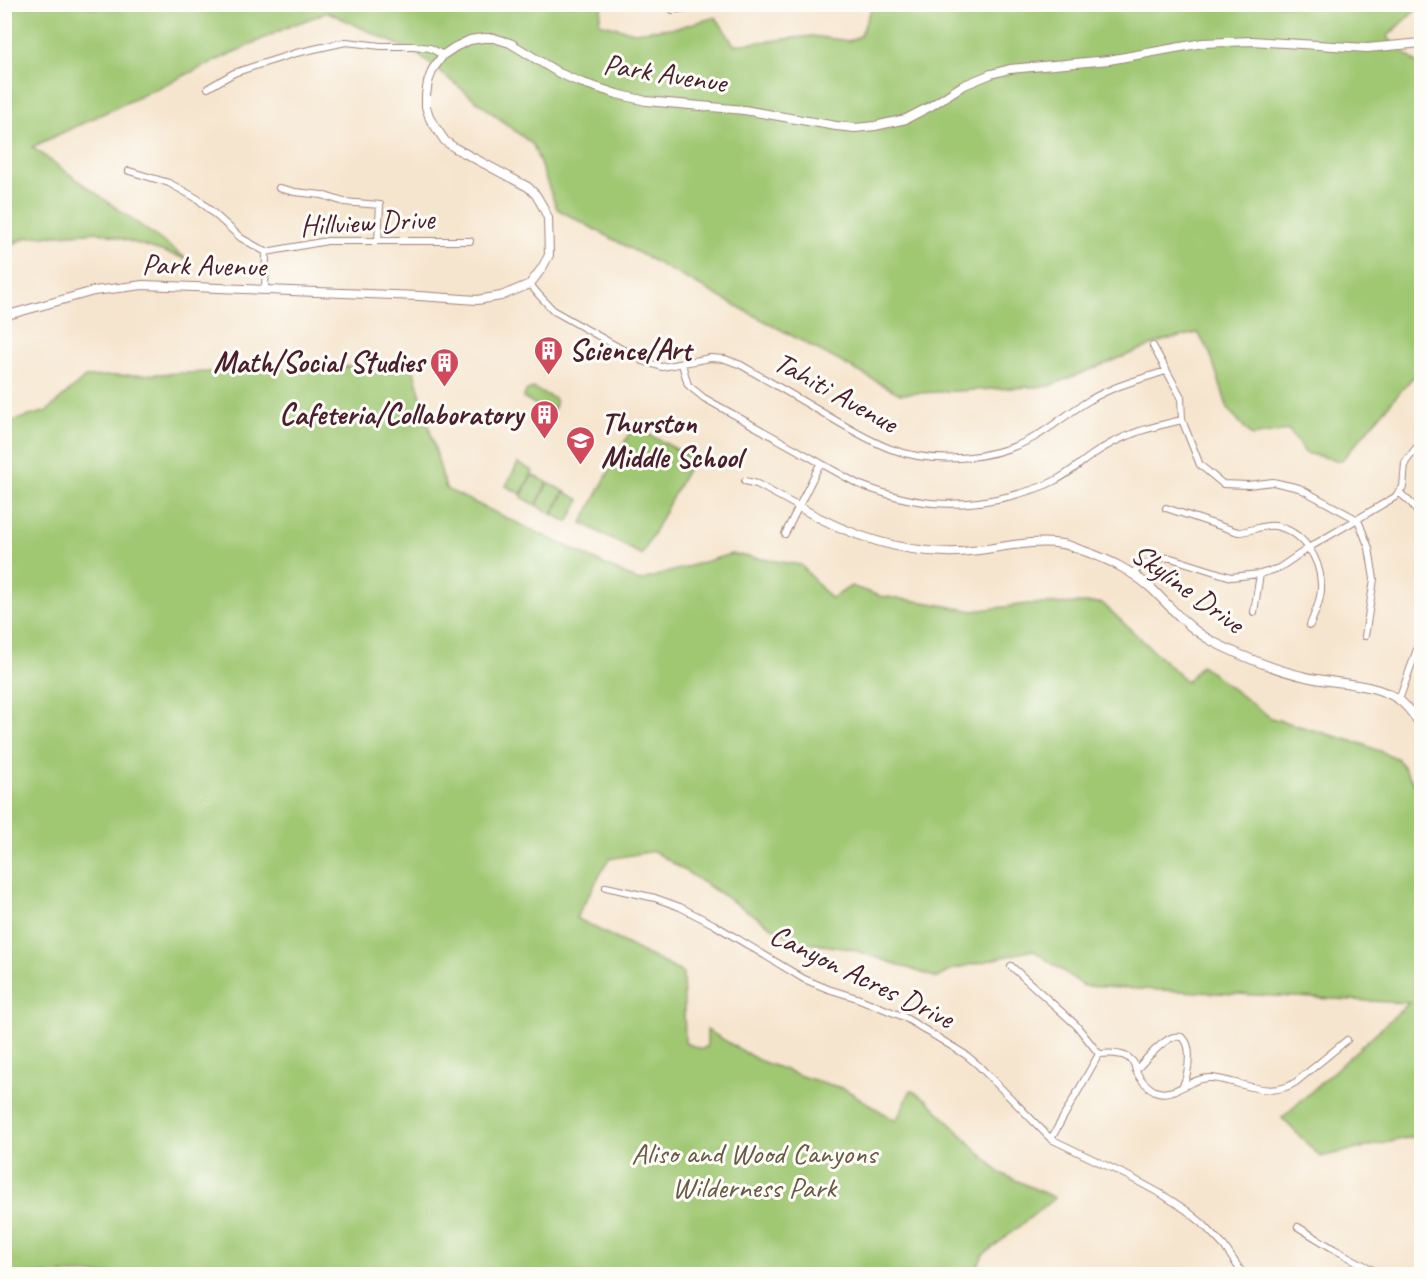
<svg xmlns="http://www.w3.org/2000/svg" width="1426" height="1279" viewBox="0 0 1426 1279" font-family="Caveat,sans-serif">
<style>
.green{fill:#a0c873;stroke:#75744f;stroke-width:1.5}
.lines{fill:none;stroke-linecap:round;stroke-linejoin:round}
.stream{stroke:#709fd9;stroke-width:2}
.minor-casing{stroke:#a0827c;stroke-width:8}
.tertiary-casing{stroke:#a0827c;stroke-width:10}
.secondary-casing{stroke:#a0827c;stroke-width:10}
.minor{stroke:#fff;stroke-width:6}
.tertiary{stroke:#fff;stroke-width:8}
.secondary{stroke:#fff;stroke-width:8}
.labels{text-anchor:middle;stroke-width:6;stroke-linejoin:round;paint-order:stroke}
.street-label{font-size:30px;fill:#4a1f2b;stroke:#fdfcf7}
.poi-label{font-size:30px;font-weight:bold;fill:#4a1f2b;stroke:#fdfcf7;text-anchor:start}
.park-label{font-size:30px;fill:#685a44;stroke:#fdfcf7}
</style>
<rect width="100%" height="100%" fill="#fdfcf7"/>
<filter id="ink" filterUnits="userSpaceOnUse"><feTurbulence type="fractalNoise" baseFrequency=".0167" numOctaves="2"/><feDisplacementMap in="SourceGraphic" scale="12" xChannelSelector="R" yChannelSelector="G"/><feConvolveMatrix kernelMatrix="1 2 1 2 8 2 1 2 1" color-interpolation-filters="sRGB"/></filter>
<filter id="wash" filterUnits="userSpaceOnUse"><feTurbulence type="fractalNoise" baseFrequency=".008" numOctaves="4" result="noise"/><feDisplacementMap in="SourceGraphic" scale="24" xChannelSelector="R" yChannelSelector="G"/><feGaussianBlur stdDeviation="1.35" result="paint"/><feColorMatrix in="noise" values="0 0 0 0 0 0 0 0 0 0 0 0 0 0 0 0 0 1.4 0 .05"/><feComposite in="paint" operator="in"/></filter>
<g filter="url(#wash)">
<rect width="100%" height="100%" fill="#f6e5ce"/>
<!-- green -->
<path class="green" d="M77 4 97 9 103 4 602 5 599 23 634 32 680 27 716 17 734 45 812 36 849 41 860 36 873 5H1421L1387 37 1421 67V376L1412 378 1341 461 1305 453 1289 430 1252 436 1228 409 1210 353 1198 333 1165 340 1049 386 900 394 557 209 533 145 417 54 328 12 290 26 32 147 187 259 100 232 28 237 5 247V5Z
M412 364 446 489 639 581 731 554 801 565 831 599 851 586 880 596 930 603 973 611 1028 604 1102 603 1187 682 1201 665 1271 718 1362 744 1397 758 1421 793V1131L1412 1137 1320 1157 1282 1118 1409 1003 1084 986 1033 950 953 969 937 978 851 949 794 941 654 851 609 859 576 918 683 973 685 1043 701 1049 707 1047V1030L758 1060 804 1077 845 1089 896 1121 911 1090 926 1099 1000 1173 1055 1198 983 1255 974 1274H5V423L47 411 85 377Z
M533 388 555 399 556 405 552 413 523 398 527 390Z
M633 426 693 458 642 555 582 523Z
M518 463 533 471 521 494 506 486Z
M532 475 547 482 536 505 521 497Z
M548 483 564 491 552 514 537 506Z
M565 492 580 500 568 522 553 515Z"/>
<g class="lines">
<!-- stream -->
<path class="stream" d="M1417 1274 1422 1273"/>
</g>
</g>
<g filter="url(#ink)">
<g class="lines">
<defs>
<path id="minor" d="M673 10 710 4
M208 88 234 73 255 66 296 53 346 42 381 46H414L430 48 443 55
M129 171 169 183 198 199 241 238 266 252 327 241H470
M279 188 295 192 322 195 344 202 380 205 378 241
M530 284 538 294 554 311 643 361 662 367 710 358 725 359 741 365C768 381 796 397 823 413 845 426 867 440 891 449 935 465 992 460 1033 438 1053 427 1070 411 1090 400 1113 386 1141 379 1166 371
M265 290 266 252
M1153 346 1181 397 1182 420 1200 465 1223 484 1248 485 1273 482 1299 488 1358 520 1369 548 1374 579 1365 636
M682 364 688 385 704 398 858 484C912 505 954 510 1011 496 1026 492 1041 488 1054 481 1069 474 1079 464 1092 455 1123 434 1147 428 1182 420
M745 481 757 484 799 507
M1399 492 1413 505 1422 521
M1166 508 1238 532C1251 532 1263 524 1275 526 1303 531 1320 558 1321 584 1322 598 1315 613 1310 625
M785 534 820 464
M1132 573C1145 564 1155 556 1171 558L1231 577 1260 574 1279 568 1310 547 1395 497 1403 487 1405 463 1416 448 1422 446
M1254 612 1260 574
M1399 700 1422 635
M606 887 655 898 680 907 713 924 804 979 828 989 857 998 904 1017 966 1055 978 1065 1051 1139 1128 1176 1163 1195 1186 1210 1202 1223 1224 1246 1243 1274
M1011 966 1076 1025 1099 1054
M1099 1054C1109 1053 1126 1052 1133 1062 1135 1065 1135 1067 1136 1071 1139 1078 1147 1087 1155 1091 1174 1099 1192 1076 1212 1078 1241 1081 1269 1100 1296 1082L1347 1040
M1136 1070C1143 1062 1164 1039 1174 1037 1196 1031 1189 1077 1182 1087
M1051 1139 1099 1054
M1298 1227 1334 1249 1380 1274"/>
<path id="tertiary" d="M799 507C848 535 901 554 958 552 990 551 1031 538 1062 544 1070 545 1077 549 1084 551 1110 560 1130 570 1151 588 1164 600 1176 615 1190 626 1205 639 1223 647 1241 655 1262 664 1284 672 1306 677 1336 684 1371 682 1398 699 1408 706 1415 717 1422 727"/>
<path id="secondary" d="M4 316 94 291 143 285 419 296 477 300 501 296 530 284 542 268 549 255 548 218 543 207 536 195 528 187 455 148 445 141 430 119 426 107V95L428 82 433 69 443 55 455 47 470 40 483 38H494L510 43 559 73 577 81 617 94 646 101 744 110 836 126 855 128 875 126 906 119 931 106 962 86 991 74 1010 69 1109 60 1203 43 1252 41 1367 48 1422 43"/>
</defs>
<!-- minor casing -->
<use href="#minor" class="minor-casing"/>
<!-- tertiary casing -->
<use href="#tertiary" class="tertiary-casing"/>
<!-- secondary casing -->
<use href="#secondary" class="secondary-casing"/>
<!-- minor -->
<use href="#minor" class="minor"/>
<!-- tertiary -->
<use href="#tertiary" class="tertiary"/>
<!-- secondary -->
<use href="#secondary" class="secondary"/>
</g>
</g>
<!-- icons -->
<defs>
<symbol id="building-pin" viewBox="-11 -11 22 30"><path d="M0 17L-7.5 6A9.5 9.5 0 1 1 7.5 6Z" fill="#d1495b" stroke="#fdfcf7"/><path d="M-4-6H4V6H1V3H-1V6H-4ZM-2.5-4.3h1.7v1.8h-1.7ZM.8-4.3h1.7v1.8H.8ZM-2.5-1h1.7V.8h-1.7ZM.8-1h1.7V.8H.8Z" fill="#fff"/></symbol>
<symbol id="school-pin" viewBox="-11 -11 22 30"><path d="M0 17L-7.5 6A9.5 9.5 0 1 1 7.5 6Z" fill="#d1495b" stroke="#fdfcf7"/><path d="M0-5L7-2L0 1L-7-2ZM-4 1L0 2.5L4 1V4Q0 6-4 4Z" fill="#fff"/></symbol>
</defs>
<g fill-rule="evenodd">
<use href="#building-pin" x="532" y="334" width="33" height="45"/>
<use href="#building-pin" x="428" y="346" width="33" height="45"/>
<use href="#building-pin" x="528" y="398" width="33" height="45"/>
<use href="#school-pin" x="564" y="424" width="33" height="45"/>
</g>
<g class="labels">
<!-- street labels -->
<g class="street-label">
<text transform="translate(665 73) rotate(9)" y="10">Park Avenue</text>
<text transform="translate(367 222) rotate(-3)" y="10">Hillview Drive</text>
<text transform="translate(204 265) rotate(1)" y="10">Park Avenue</text>
<text transform="translate(836 392) rotate(29)" y="10">Tahiti Avenue</text>
<text transform="translate(1188 588) rotate(36)" y="10">Skyline Drive</text>
<text transform="translate(862 976) rotate(26)" y="10">Canyon Acres Drive</text>
</g>
<!-- poi labels -->
<g class="poi-label">
<text x="569" y="360">Science/Art</text>
<text x="424" y="372" text-anchor="end">Math/Social Studies</text>
<text x="523" y="424" text-anchor="end">Cafeteria/Collaboratory</text>
<text x="601" y="433">Thurston<tspan x="601" dy="34">Middle School</tspan></text>
</g>
<!-- park labels -->
<g class="park-label">
<text x="754" y="1163">Aliso and Wood Canyons<tspan x="754" dy="34">Wilderness Park</tspan></text>
</g>
</g>
<!-- margin -->
<rect width="1426" height="1279" fill="none" stroke="#fdfcf7" stroke-width="24"/>
</svg>
